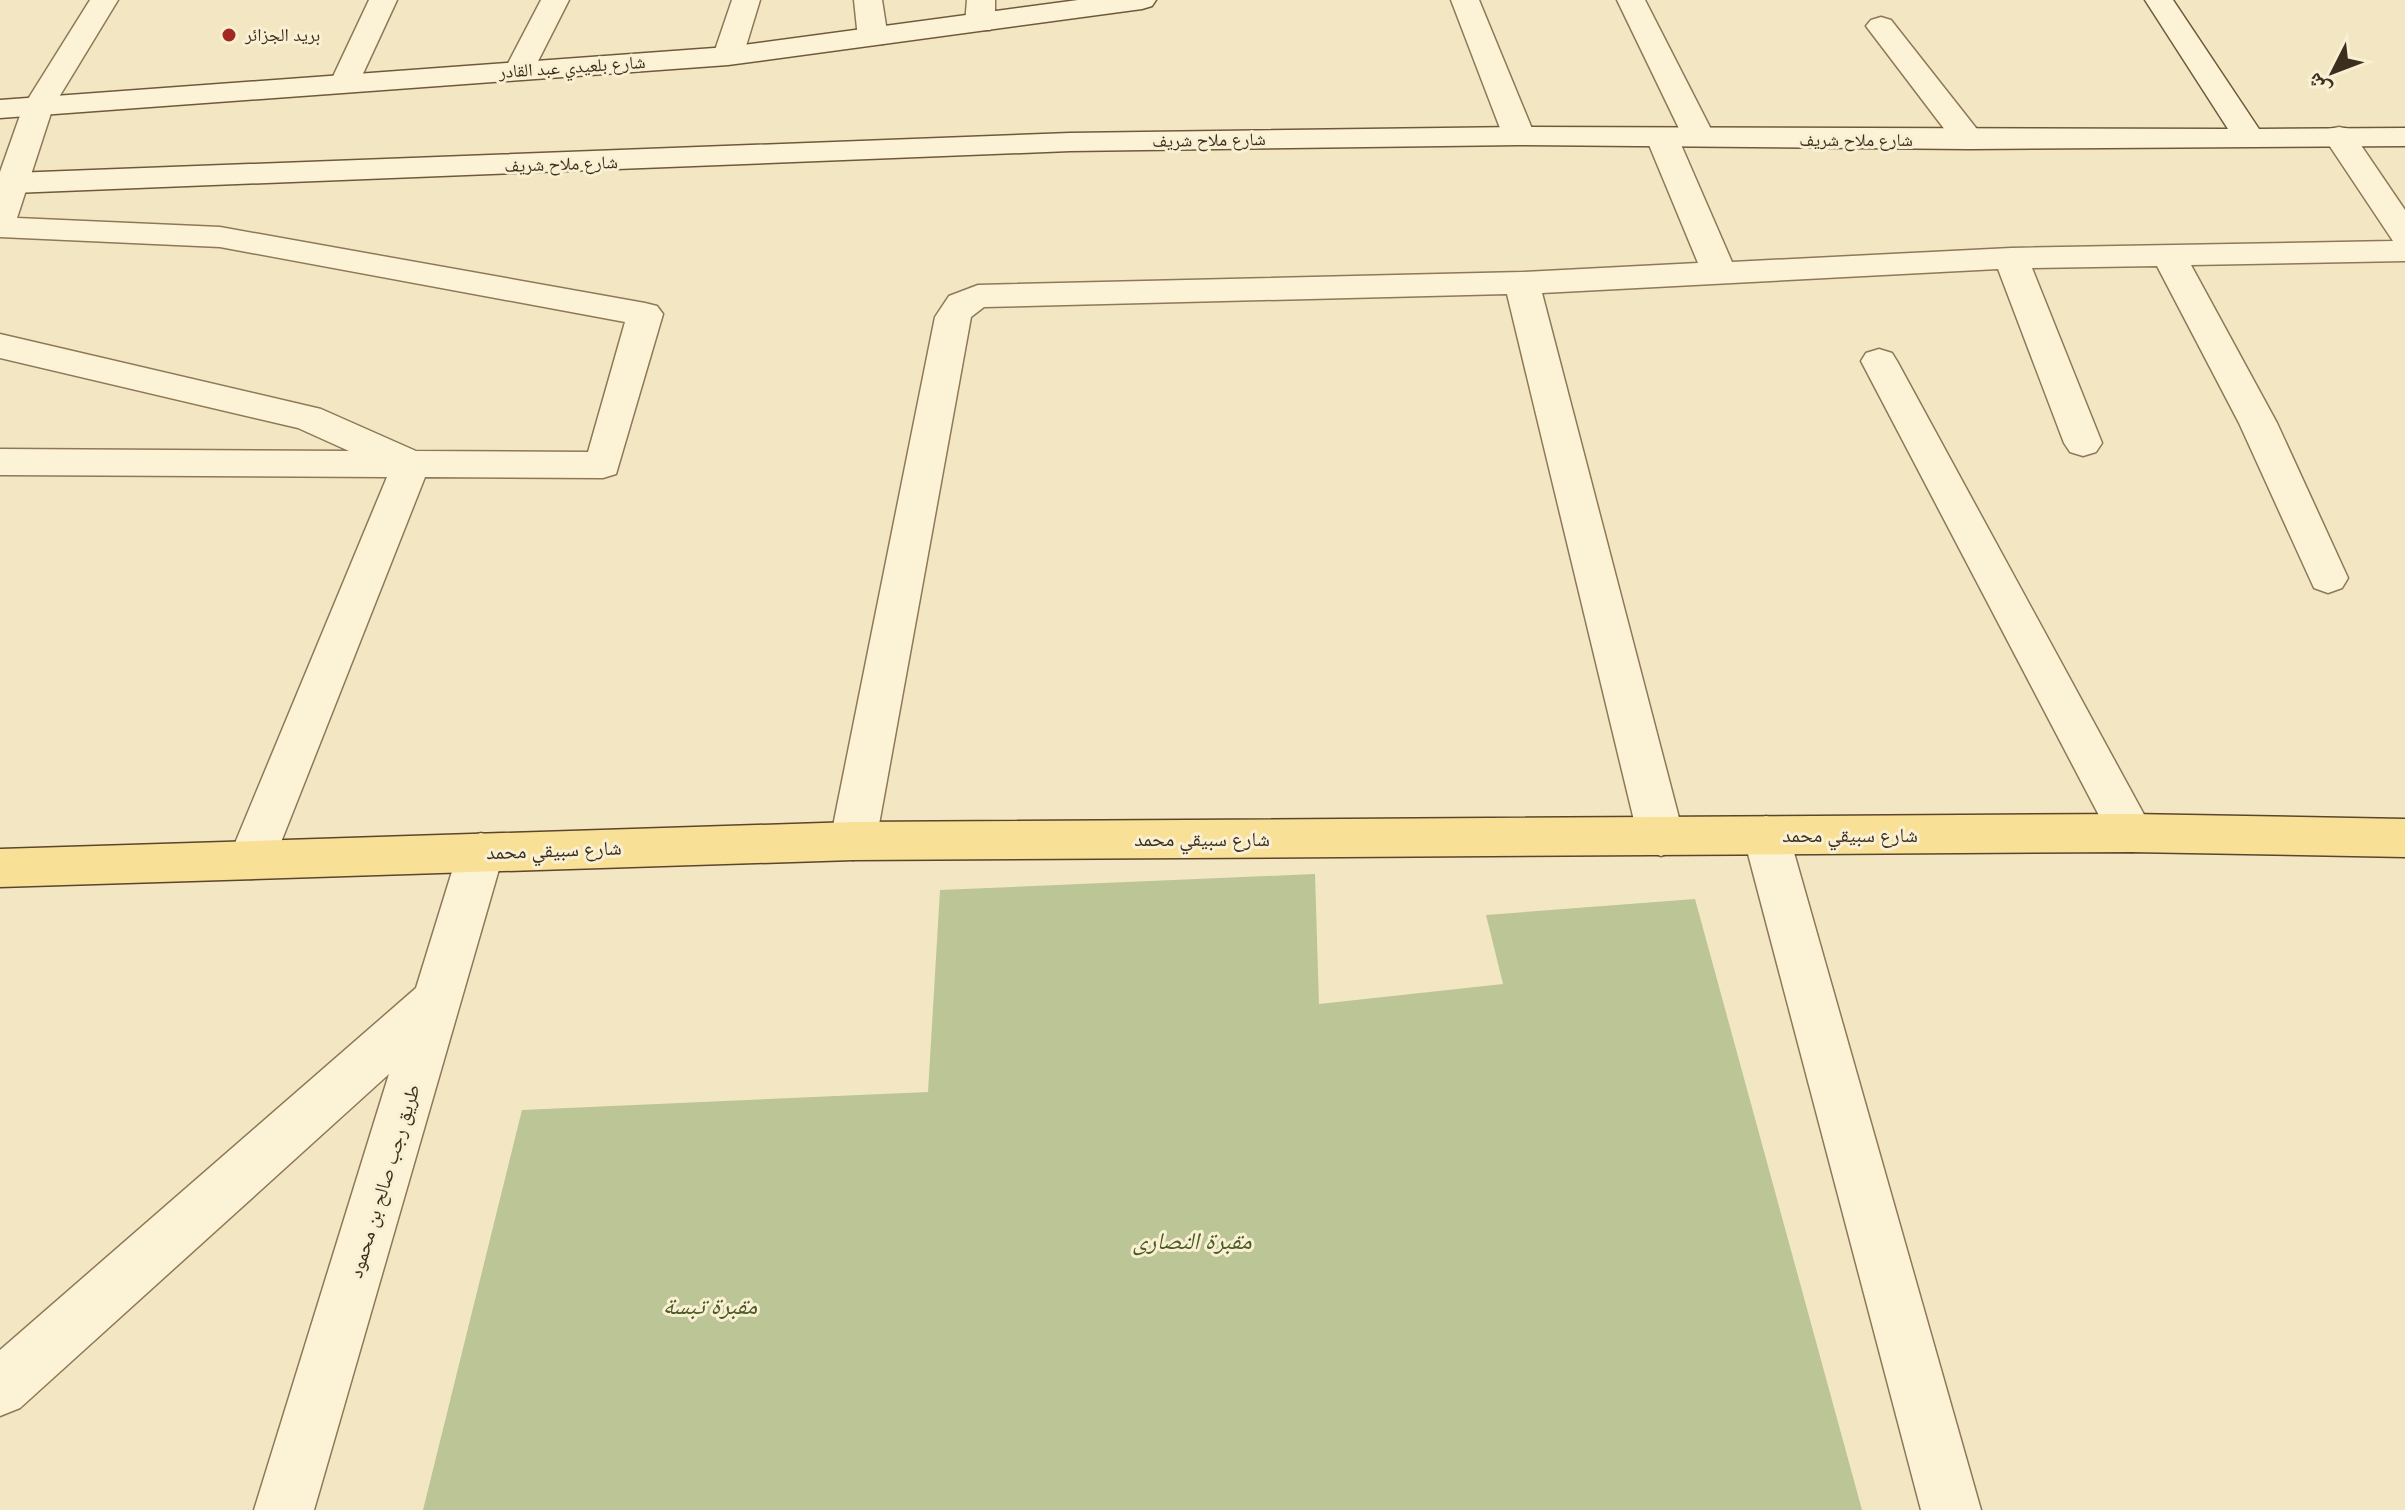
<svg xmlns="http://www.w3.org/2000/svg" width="2405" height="1510" viewBox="0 0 2405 1510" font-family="'PT Serif','Noto Naskh Arabic',serif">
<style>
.cemetery{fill:#bcc595}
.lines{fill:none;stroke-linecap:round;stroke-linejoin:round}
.street-casing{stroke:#8e7857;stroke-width:3}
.secondary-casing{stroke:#70593b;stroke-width:3}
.primary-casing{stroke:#5b452c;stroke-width:3}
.street{fill:#fcf3d7;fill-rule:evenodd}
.secondary{fill:#fcf3d7;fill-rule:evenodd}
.primary{fill:#f8e097;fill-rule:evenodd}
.poi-dot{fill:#a22922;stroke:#f9f0d3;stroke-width:3}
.labels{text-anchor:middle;stroke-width:6;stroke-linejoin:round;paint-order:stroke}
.far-poi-label{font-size:18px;fill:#3c2e1d;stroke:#f9f0d3;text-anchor:start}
.far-street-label{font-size:18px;fill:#3c2e1d;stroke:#f9f0d3}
.street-label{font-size:20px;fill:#3c2e1d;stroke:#f9f0d3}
.near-park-label{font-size:24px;font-style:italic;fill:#495b22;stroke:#f9f0d3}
</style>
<rect width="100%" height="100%" fill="#f2e7c2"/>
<!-- cemetery -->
<path class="cemetery" d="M1315 874 1319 1004 1503 984 1486 915 1695 899 1862 1510H423L522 1110 928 1092 940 890Z"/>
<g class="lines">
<defs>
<path id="street" d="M90 0H118L53 107 17 218 220 227 645 303 657 306 663 314 616 474 603 478 425 477 274 860 267 874 251 879 235 874 228 860 387 477 0 475V449L349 451 298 428 0 358V334L321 409 416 451 588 452 625 322 220 247 0 237V172L23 107Z
M369 0H397L355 91H333L329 85Z
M541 0H569L530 77H508L504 71Z
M732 0H760L743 56 739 62H717L713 56Z
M854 0H882L888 38 883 44H863L858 38Z
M967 0H995V24L990 30H970L965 24Z
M1451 0H1479L1535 136 1530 143H1508L1503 136Z
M1617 0H1645L1716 139 1711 146H1689L1684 139Z
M1881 17 1891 20 1980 133 1985 140 1980 147H1958L1866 26 1871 20Z
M2339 127 2350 129 2405 210V261L2191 265 2277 423 2348 578 2342 588 2328 593 2314 588 2239 423 2157 266 2032 268 2102 443 2096 452 2083 456 2070 452 2064 443 1998 269 1542 293 1684 837 1677 850 1661 856 1645 850 1638 837 1507 294 984 307 971 317 876 841 869 854 853 860 837 854 830 841 935 317 949 296 978 285 1522 272 1698 263 1647 140 1652 133H1674L1679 140 1732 262 2011 248 2393 241 2323 136 2328 129Z
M1879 349 1892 353 1897 361 2147 820 2154 833 2147 846 2131 852 2115 846 1861 361 1866 353Z
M1766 816 1782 822 1789 835 1981 1510H1921L1743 835 1750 822Z
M481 833 497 838 504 852 314 1510H254L389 1074 20 1408 0 1416V1350L416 988 458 852 465 838Z"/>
<path id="secondary" d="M1078 0H1156L1152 6 1142 9 728 65 0 118V100L728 47Z
M2145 0H2173L2259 129 2405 128V146L1969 149 1519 145 1070 151 13 193 0 188 2 176 13 173 1070 133 1519 127 2228 129Z"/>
<path id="primary" d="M2131 814 2405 819V857L2131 852 853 860 0 887V849L853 822Z"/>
</defs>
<!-- street casing -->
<use href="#street" class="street-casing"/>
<!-- secondary casing -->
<use href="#secondary" class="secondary-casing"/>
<!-- primary casing -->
<use href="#primary" class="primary-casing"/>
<!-- street -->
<use href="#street" class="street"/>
<!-- secondary -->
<use href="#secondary" class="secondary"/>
<!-- primary -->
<use href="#primary" class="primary"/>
</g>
<!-- markers -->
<circle class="poi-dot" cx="229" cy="35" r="8"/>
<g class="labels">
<!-- far-poi labels -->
<g class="far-poi-label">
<text x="245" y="41">بريد الجزائر</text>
</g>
<!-- far-street labels -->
<g class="far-street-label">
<text transform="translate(572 67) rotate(-4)" y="6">شارع بلعيدي عبد القادر</text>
<text transform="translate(1209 140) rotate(-1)" y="6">شارع ملاح شريف</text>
<text x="1856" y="146">شارع ملاح شريف</text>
<text transform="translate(561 164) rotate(-2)" y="6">شارع ملاح شريف</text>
</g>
<!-- street labels -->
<g class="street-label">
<text x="1850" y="842">شارع سبيقي محمد</text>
<text x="1202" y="846">شارع سبيقي محمد</text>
<text transform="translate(554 850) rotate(-2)" y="7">شارع سبيقي محمد</text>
<text transform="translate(384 1181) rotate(-73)" y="7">طريق رجب صالح بن محمود</text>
</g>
<!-- near-park labels -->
<g class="near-park-label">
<text x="1192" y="1249">مقبرة النصارى</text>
<text x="710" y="1314">مقبرة تبسة</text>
</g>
</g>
<!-- north arrow -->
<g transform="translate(2333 72) rotate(228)" stroke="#f9f0d3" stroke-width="6" paint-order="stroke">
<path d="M0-6L14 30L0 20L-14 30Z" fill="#3c2e1d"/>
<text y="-12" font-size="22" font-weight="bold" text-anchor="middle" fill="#3c2e1d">ش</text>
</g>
</svg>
